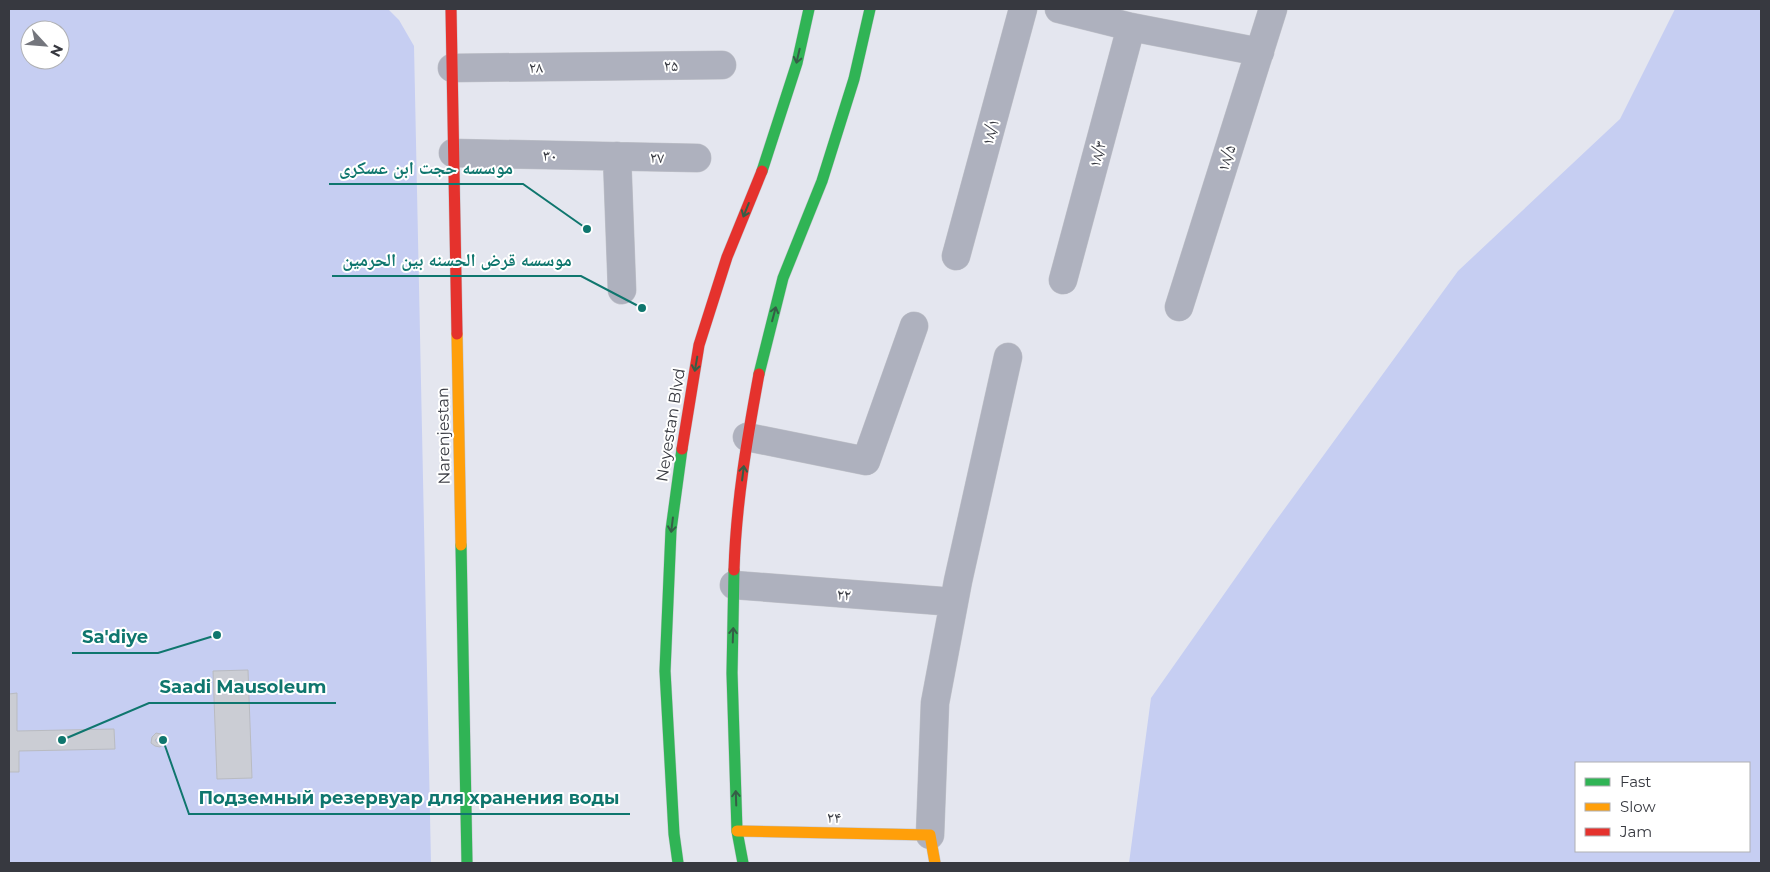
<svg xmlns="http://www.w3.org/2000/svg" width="1770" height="872" viewBox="0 0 1770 872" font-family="Montserrat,'Noto Naskh Arabic',sans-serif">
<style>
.green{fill:#c6cef2;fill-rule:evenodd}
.building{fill:#cbcdd4;stroke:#b9bbc1;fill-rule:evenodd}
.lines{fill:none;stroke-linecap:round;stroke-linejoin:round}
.street-casing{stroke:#c2c4cb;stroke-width:29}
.fast-casing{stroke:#c2c4cb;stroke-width:12}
.slow-casing{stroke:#c2c4cb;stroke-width:12}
.jam-casing{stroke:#c2c4cb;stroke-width:12}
.street{stroke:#aeb1be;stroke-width:28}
.fast{stroke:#30b455;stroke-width:11}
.slow{stroke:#ff9f0a;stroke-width:11}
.jam{stroke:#e5322d;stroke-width:11}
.oneway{stroke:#355e46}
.labels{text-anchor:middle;stroke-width:4;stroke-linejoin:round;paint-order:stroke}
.street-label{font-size:16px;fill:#373940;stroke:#fff}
.leader{fill:none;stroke:#0f766e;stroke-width:2}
.callout-dot{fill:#0f766e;stroke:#fff;stroke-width:2}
.callout-label{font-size:18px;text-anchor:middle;font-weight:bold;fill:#0f766e;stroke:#fff;stroke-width:4;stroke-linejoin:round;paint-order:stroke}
</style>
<rect width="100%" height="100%" fill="#e4e6ef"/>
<!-- green -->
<path class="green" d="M9 9H388L399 20 414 46 431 863H9ZM30 30H60V60H30Z
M1675 9H1761V863H1129L1151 698 1272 526 1458 271 1620 119ZM1576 763H1749V851H1576Z"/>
<!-- building -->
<path class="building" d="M248 670 252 778 217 779 213 671Z
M17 693V731L114 729 115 749 19 751V772H9V694Z
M156 733 161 734 164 738V744L160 747 155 746 151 743 152 737ZM159 737 161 741 157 743 155 740Z"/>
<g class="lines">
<defs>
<path id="street" d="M1059 9 1131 27 1260 52
M452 68 722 65
M453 153 697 158
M617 156 622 290
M956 256 1023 9
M1063 280 1131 27
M1179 307 1273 9
M747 437 866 461 914 326
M734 585 954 602
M930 835 935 703 958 581 1008 357"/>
<path id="fast" d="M762 171 797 63 809 9
M759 374 783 278 822 181 854 79 870 9
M461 545 467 863
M734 570 732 673 737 831 743 863
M678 863 674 834 665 671 671 530 682 449"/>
<path id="slow" d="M457 334 461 545
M737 831 930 835 935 863"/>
<path id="jam" d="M451 9 457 334
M682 449 699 345 727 257 762 171
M734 570C736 504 747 439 759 374"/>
</defs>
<!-- street casing -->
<use href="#street" class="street-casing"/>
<!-- fast casing -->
<use href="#fast" class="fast-casing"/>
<!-- slow casing -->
<use href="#slow" class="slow-casing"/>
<!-- jam casing -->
<use href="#jam" class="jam-casing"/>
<!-- street -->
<use href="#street" class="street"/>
<!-- fast -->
<use href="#fast" class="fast"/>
<!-- slow -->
<use href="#slow" class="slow"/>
<!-- jam -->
<use href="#jam" class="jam"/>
</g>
<!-- one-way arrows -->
<defs><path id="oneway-shaft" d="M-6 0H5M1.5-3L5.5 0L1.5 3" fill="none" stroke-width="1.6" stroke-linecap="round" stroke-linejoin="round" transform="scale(1.25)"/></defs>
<g class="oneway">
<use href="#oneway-shaft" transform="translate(798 56) rotate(103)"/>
<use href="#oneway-shaft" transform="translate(746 210) rotate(112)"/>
<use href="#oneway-shaft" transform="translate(774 314) rotate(-75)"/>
<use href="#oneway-shaft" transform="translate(696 364) rotate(100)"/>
<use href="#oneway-shaft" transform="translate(743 473) rotate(-83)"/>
<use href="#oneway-shaft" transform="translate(672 525) rotate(97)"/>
<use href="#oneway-shaft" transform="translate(733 635) rotate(-88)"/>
<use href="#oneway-shaft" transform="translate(736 798) rotate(-92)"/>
</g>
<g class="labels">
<!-- street labels -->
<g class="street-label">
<text x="671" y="71">۲۵</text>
<text transform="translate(536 67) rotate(-1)" y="6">۲۸</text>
<text transform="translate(990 132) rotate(-75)" y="6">۱۸/۱</text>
<text transform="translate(1097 154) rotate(-75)" y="6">۱۸/۳</text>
<text transform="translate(550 155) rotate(1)" y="6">۳۰</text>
<text transform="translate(657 157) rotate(1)" y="6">۲۷</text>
<text transform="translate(1226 158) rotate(-72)" y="6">۱۸/۵</text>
<text transform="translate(670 425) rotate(-81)" y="6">Neyestan Blvd</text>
<text transform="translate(443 436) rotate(-91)" y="6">Narenjestan</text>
<text transform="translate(844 594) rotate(4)" y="6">۲۲</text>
<text transform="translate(834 817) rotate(1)" y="6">۲۴</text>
</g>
</g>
<!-- callouts -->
<path class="leader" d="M587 229L523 184H329M642 308L581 276H332M217 635L158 653H72M62 740L149 703H336M163 740L189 814H630"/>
<g class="callout-dot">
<circle cx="587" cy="229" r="5"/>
<circle cx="642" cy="308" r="5"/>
<circle cx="217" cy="635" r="5"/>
<circle cx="62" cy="740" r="5"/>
<circle cx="163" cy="740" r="5"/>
</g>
<g class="callout-label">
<text x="426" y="174">موسسه حجت ابن عسکری</text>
<text x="457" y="266">موسسه قرض الحسنه بین الحرمین</text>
<text x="115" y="643">Sa'diye</text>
<text x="243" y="693">Saadi Mausoleum</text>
<text x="409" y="804">Подземный резервуар для хранения воды</text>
</g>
<!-- border -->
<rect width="1770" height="872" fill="none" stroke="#373940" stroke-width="20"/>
<!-- legend -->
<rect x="1575" y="762" width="175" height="90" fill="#ffffff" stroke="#afb0b3"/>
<rect x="1585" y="778" width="25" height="8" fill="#30b455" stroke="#afb0b3"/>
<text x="1620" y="787" font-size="15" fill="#373940">Fast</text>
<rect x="1585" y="803" width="25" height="8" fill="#ff9f0a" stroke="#afb0b3"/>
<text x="1620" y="812" font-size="15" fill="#373940">Slow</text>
<rect x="1585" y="828" width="25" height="8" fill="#e5322d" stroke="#afb0b3"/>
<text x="1620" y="837" font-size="15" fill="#373940">Jam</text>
<!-- north arrow -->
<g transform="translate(45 45) rotate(116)"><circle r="24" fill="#ffffff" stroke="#afb0b3"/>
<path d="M0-4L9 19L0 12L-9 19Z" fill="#74767d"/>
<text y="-8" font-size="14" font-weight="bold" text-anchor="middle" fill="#373940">N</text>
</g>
</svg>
